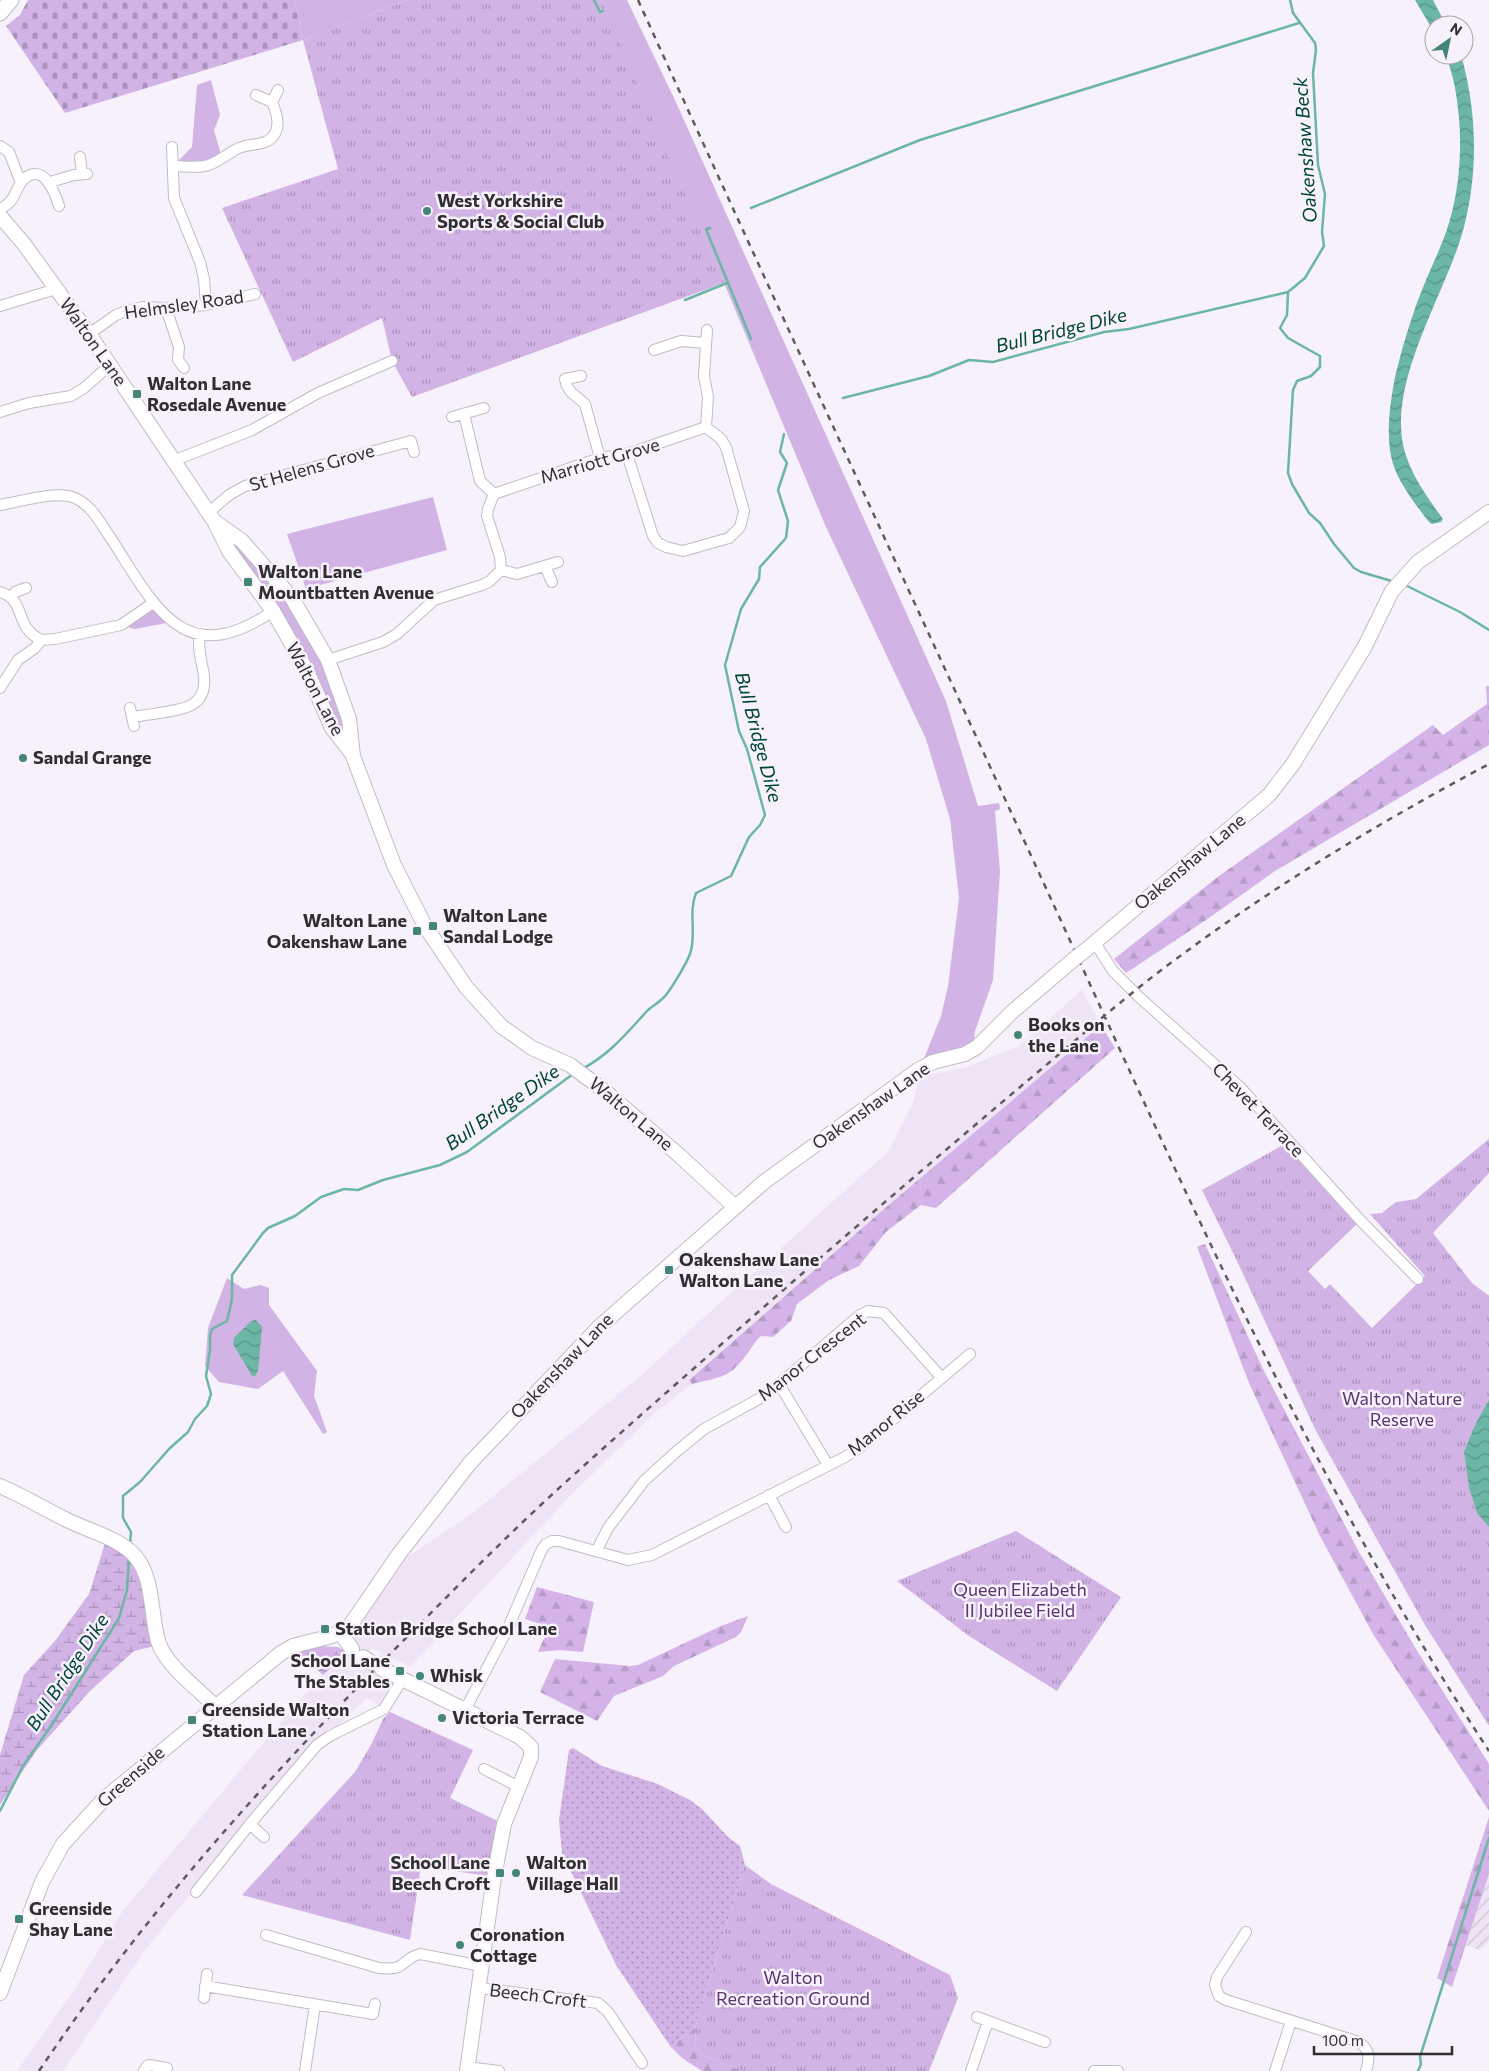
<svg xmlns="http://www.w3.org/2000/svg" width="1489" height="2071" viewBox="0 0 1489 2071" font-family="Commissioner,sans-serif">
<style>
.built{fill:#efe4f5;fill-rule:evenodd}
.industrial{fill:url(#industrial-furrows)}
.grass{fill:#d2b3e5}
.forest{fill:url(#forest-firs)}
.wetland{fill:url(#wetland-marsh)}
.cemetery{fill:url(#cemetery-stones)}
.park{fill:url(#park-tufts)}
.garden{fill:url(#garden-dots)}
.water{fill:url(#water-waves)}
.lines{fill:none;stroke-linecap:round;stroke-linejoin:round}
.stream{stroke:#6bb6a4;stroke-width:2.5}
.street-casing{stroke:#c1bbc5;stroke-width:12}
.secondary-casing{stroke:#c1bbc5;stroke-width:16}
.primary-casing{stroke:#c1bbc5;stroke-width:17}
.street{stroke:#fff;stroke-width:10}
.secondary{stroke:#fff;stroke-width:14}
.primary{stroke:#fff;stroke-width:15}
.rail{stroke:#5e5b60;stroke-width:2.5;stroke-dasharray:6 6;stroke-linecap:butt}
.secondary-bridge-casing{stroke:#c1bbc5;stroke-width:16;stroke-linecap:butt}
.secondary-bridge{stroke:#fff;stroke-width:14}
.poi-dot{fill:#438576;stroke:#f7f1fb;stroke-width:2}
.labels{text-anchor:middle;stroke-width:5;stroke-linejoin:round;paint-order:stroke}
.poi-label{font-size:18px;font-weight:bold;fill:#302e31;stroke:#f7f1fb;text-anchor:start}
.street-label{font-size:18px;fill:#302e31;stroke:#f7f1fb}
.park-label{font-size:18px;fill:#5c3372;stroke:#f7f1fb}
.water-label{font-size:19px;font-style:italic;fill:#004539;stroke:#f7f1fb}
</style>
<defs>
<pattern id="industrial-furrows" width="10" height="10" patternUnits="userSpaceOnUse" patternTransform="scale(1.25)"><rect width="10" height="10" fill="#efe4f5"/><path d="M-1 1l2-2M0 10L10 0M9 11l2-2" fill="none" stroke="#cdc4d2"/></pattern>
<pattern id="forest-firs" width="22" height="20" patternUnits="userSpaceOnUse" patternTransform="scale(1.25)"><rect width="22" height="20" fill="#d4b4e8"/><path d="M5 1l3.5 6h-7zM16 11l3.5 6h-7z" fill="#b69bc7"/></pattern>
<pattern id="wetland-marsh" width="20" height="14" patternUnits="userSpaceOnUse" patternTransform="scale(1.25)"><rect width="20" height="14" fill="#d2b3e5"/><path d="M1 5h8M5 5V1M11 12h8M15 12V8" fill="none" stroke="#ab92ba"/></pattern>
<pattern id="cemetery-stones" width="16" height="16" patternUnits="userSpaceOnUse" patternTransform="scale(1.25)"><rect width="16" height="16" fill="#d2b3e5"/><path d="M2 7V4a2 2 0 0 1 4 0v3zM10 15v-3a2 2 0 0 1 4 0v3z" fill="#ab92ba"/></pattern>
<pattern id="park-tufts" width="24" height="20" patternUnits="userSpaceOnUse" patternTransform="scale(1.25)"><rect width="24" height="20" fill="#d2b3e5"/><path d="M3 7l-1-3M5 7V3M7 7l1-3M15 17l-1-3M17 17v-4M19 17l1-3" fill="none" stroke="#ab92ba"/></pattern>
<pattern id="garden-dots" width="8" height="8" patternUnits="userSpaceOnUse" patternTransform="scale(1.25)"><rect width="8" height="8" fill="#d2b3e5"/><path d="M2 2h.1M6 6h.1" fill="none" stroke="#ab92ba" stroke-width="1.8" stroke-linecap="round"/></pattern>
<pattern id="water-waves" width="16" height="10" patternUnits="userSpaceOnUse" patternTransform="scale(1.25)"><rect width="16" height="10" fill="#6bb6a4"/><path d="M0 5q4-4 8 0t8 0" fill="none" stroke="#589486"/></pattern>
</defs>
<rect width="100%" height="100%" fill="#f7f1fb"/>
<!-- built -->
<path class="built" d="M1082 990 1101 1025 884 1209 689 1379 692 1384 655 1413 570 1496 410 1667 393 1658 375 1675 394 1684 379 1705 367 1698 333 1730 330 1727 260 1807 145 1950 63 2071H17L75 1989 122 1912 300 1699 358 1644 353 1638 354 1633 403 1560 474 1512 643 1374 701 1320 889 1151 913 1103 919 1077 967 1067 1019 1046ZM372 1648 382 1653 364 1671 354 1666Z"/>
<!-- industrial -->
<path class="industrial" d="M1489 1874V1942L1479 1950 1466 1945Z"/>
<!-- grass -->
<path class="grass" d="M295 0H408L303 40Z
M600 0H627L674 98 946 701 978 806 999 803 1000 809 995 811 1000 872 993 980 975 1031 974 1041 960 1049 923 1061 941 1016 948 986 959 898 950 819 926 739 826 527 724 283Z
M211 80 220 115 214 130 222 158 173 166 192 147 197 85Z
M433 497 447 550 306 589 287 534Z
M214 521 242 541 318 641 353 756Z
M153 603 172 622 135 629 121 625Z
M227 1278 244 1289 260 1285 269 1288V1305L317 1371 314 1396 327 1432 323 1434 283 1371 258 1389 219 1382 205 1366 208 1328Z"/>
<!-- forest -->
<path class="forest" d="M1486 686H1489V745L1275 871 1206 920 1126 973 1114 959 1219 876 1433 725 1443 735 1487 704Z
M1101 1025 1115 1048 936 1208 921 1205 886 1232 859 1266 829 1280 797 1304 791 1321 773 1337 761 1336C754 1342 752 1348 746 1355 729 1379 719 1377 692 1384L689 1380 884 1209Z
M1205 1244 1265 1373 1359 1552 1416 1649 1489 1764V1811L1373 1634 1320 1536 1249 1383 1197 1247Z
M537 1587 594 1602 583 1652 560 1650 538 1652 549 1627 525 1619Z
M748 1616 741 1632 736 1637 674 1666 663 1676 614 1696 597 1721 540 1692 555 1659 630 1666 638 1665 721 1626Z
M317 1646 338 1647 349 1653 323 1675 295 1651Z
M1489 1817V1874L1452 1987 1437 1978Z
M695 2028 696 2046 702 2055 743 2071H702L682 2058 670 2046Z"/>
<!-- wetland -->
<path class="wetland" d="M107 1537 137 1558 159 1645 134 1651 90 1691 37 1750 0 1805V1755L24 1675 55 1641 89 1594Z"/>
<!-- cemetery -->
<path class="cemetery" d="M28 0H295L303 40 65 113 6 26 20 15Z"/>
<!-- park -->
<path class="park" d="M408 0H601L724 283 412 397 392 361 382 318 293 362 222 208 338 169 303 40Z
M1489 1139V1173L1433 1233 1472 1283 1489 1296V1726L1425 1625 1315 1429 1237 1261 1202 1190 1285 1144 1358 1223 1308 1271 1325 1289 1330 1284 1372 1328 1425 1276 1370 1214 1382 1213 1396 1202 1416 1199Z
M1016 1531 1121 1597 1057 1691 969 1636 897 1581Z
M390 1712 473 1750 450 1798 504 1824 494 1877 421 1866 410 1940 242 1895 355 1772 372 1743 383 1719Z
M745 1865 771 1884 950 1975 958 1998 929 2071H743L702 2055 696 2046 695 2028Z"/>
<!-- garden -->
<path class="garden" d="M573 1748 602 1766 658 1784 690 1800 702 1809 728 1837 740 1846 745 1865 695 2028 670 2046 616 1965 562 1853 559 1820 569 1750Z"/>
<!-- water -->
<path class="water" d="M1415 0H1433L1446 25H1434V32Z
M1445 55H1460L1463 62C1477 117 1478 172 1464 227 1447 292 1387 380 1404 449 1411 475 1427 497 1443 519L1441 522 1432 524 1429 522C1416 505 1400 485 1393 464 1385 437 1390 404 1395 377 1403 344 1413 311 1426 280 1434 261 1443 243 1449 223 1459 190 1462 152 1459 118 1457 97 1454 74 1445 55Z
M256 1320 262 1327 258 1371 255 1376H252L233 1344 234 1338 251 1321Z
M1489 1400V1527L1477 1513 1469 1487 1464 1452 1476 1423Z"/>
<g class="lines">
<!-- stream -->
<path class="stream" d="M594 0 600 12 603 11
M751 208 920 140 1299 23
M710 228 706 229 751 339
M1288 292 1287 315 1280 328 1288 338 1320 356V367L1311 376 1297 381 1293 390 1288 473 1292 484 1309 513 1320 523 1334 544 1354 568 1361 572 1395 582
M685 300 727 283
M843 398 929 376 969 360 993 362 1104 332 1129 329 1288 292 1305 278 1324 246 1322 232 1325 194 1318 165 1313 73 1316 50 1315 43 1293 13 1290 0
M1405 585 1460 612 1489 630
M582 1069C609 1055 627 1033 647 1011 652 1006 657 1004 662 999 669 994 687 962 690 954 697 934 688 913 696 893L731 876 749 837 760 825 765 815 747 749 739 731 725 665 741 609 759 579 760 567 786 538 788 521 778 490 787 463 780 452 784 434
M130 1545 131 1532 123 1518V1496L140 1482 169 1449 188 1432 195 1419 207 1406 211 1394 206 1376 210 1350V1335L212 1329 227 1321 232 1299V1275L263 1233 268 1228 295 1216 321 1197 344 1189 358 1190 383 1180 440 1165 467 1152 573 1074
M0 1811 23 1766 51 1726 119 1618 127 1590 129 1558
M1418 2071 1421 2064 1420 2057 1489 1838"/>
<defs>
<path id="street" d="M256 95 272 102 278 90
M0 146 9 152 21 183
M172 147 174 198 200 262 204 279 206 305
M80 157 82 174
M173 166C183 166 194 168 204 166 219 164 228 151 242 147 253 143 267 146 274 135 281 125 276 112 272 102
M50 182 74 175 87 174
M0 209C18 200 14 188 25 178 44 163 55 193 59 206
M0 306 56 289
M166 308 179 347 178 360 184 368
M89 334 116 315 129 310 143 307 166 308 206 305 255 294
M654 350 681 341 706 343
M581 376 565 379 567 386 571 392 585 404 600 458
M0 412 29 403 71 396 84 388 110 365
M464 414 480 481 494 494
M452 417 484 408
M706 427 708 397 704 376 707 330
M627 454 653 536 658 543 666 547 683 551 729 538 740 527 744 511 726 447 721 439 706 427
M173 461 252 430 318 393 392 361
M0 505C20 502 56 490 75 498 91 505 99 521 108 534 153 602 181 674 273 611
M208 513 229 495 245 486 411 441 414 452
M545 566 552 582
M501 570 517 574 558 562
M0 592C27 600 13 626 41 640L55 639 121 625 153 603
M11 597 15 592 26 588
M328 660 383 642 397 634 434 600 482 585 490 581 501 570 500 557 487 516 488 509 494 494 600 458 627 454 706 427
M0 688 18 660 35 648 41 640
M130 708 134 726
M132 717C145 715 184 711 193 704 203 698 205 687 204 676 202 661 197 649 200 634
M1095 943 1113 971 1139 997 1241 1088 1361 1221 1418 1279
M779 1384 828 1465
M769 1495 786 1527
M597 1550 608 1528 644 1481 677 1451 704 1429 766 1395 860 1315 868 1311 884 1313 941 1377
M465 1710 508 1628 542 1549 546 1544 552 1541H559L628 1560 652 1555 845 1457 858 1449 970 1354
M484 1769 519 1787
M250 1824 264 1837
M196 1892 250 1824 317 1745 330 1736 384 1709 402 1680
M1246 1932 1217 1977 1215 1985 1219 1996 1226 2000 1359 2042C1370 2050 1370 2058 1366 2071
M266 1935 379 1968C409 1971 400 1959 420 1954L482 1966
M205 1986 373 2014 375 2004
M479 1988 598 2003 608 2012 642 2063
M204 1998 207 1974
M977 2017 1045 2042
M467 2067 499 2071
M144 2071 147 2066 149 2065 167 2068
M305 2071 315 2005
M971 2071 988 2021
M1094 2071H1118
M1275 2071 1291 2021"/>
<path id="secondary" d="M0 216 24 244 89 334 214 521 229 551 273 611 307 671 332 728 353 755
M214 521 242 541 292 598 328 660 349 719 353 756 394 865 425 926 466 987 501 1026 532 1048 570 1065 606 1092 680 1156 735 1207
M1087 949 1269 795 1293 764 1364 648 1392 591 1418 562 1489 512
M0 1486C23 1496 43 1508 65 1519 88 1531 118 1537 135 1556 155 1579 150 1618 159 1644 167 1666 199 1690 215 1706
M340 1633 352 1649
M363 1657 372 1663
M382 1669 520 1737 531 1747V1757L504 1824 494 1877 467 2071
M0 1993 42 1882 63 1844 104 1799 281 1653 293 1646 332 1636 349 1627 399 1554 470 1463 599 1327 764 1182 918 1070 933 1062 965 1054 977 1047 1012 1012 1073 960"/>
<path id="primary" d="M0 13 11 0"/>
</defs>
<!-- street casing -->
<use href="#street" class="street-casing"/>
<!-- secondary casing -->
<use href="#secondary" class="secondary-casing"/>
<!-- primary casing -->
<use href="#primary" class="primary-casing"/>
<!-- street -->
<use href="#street" class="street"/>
<!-- secondary -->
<use href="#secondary" class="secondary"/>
<!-- primary -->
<use href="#primary" class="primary"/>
<!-- rail -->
<path class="rail" d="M638 0C774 300 913 599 1051 899 1183 1187 1314 1485 1489 1751
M39 2071C141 1919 260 1786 388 1656 444 1600 499 1543 557 1490 623 1430 690 1372 757 1313 846 1235 936 1158 1026 1082 1079 1038 1131 991 1187 951 1282 881 1384 820 1489 764"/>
<defs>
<path id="secondary-bridge" d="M1073 960 1087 949"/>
</defs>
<!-- secondary-bridge casing -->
<use href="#secondary-bridge" class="secondary-bridge-casing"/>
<!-- secondary-bridge -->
<use href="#secondary-bridge" class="secondary-bridge"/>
</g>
<!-- markers -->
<g class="poi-dot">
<circle cx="427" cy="211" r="5"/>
<rect x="132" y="389" width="10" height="10" rx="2.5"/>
<rect x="243" y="577" width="10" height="10" rx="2.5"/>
<circle cx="23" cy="758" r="5"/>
<rect x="428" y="921" width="10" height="10" rx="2.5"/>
<rect x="412" y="926" width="10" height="10" rx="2.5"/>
<circle cx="1018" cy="1035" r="5"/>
<rect x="664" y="1265" width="10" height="10" rx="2.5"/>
<rect x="320" y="1624" width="10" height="10" rx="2.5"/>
<rect x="395" y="1666" width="10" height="10" rx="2.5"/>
<circle cx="420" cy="1676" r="5"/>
<circle cx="442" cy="1718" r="5"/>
<rect x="187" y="1715" width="10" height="10" rx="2.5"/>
<rect x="495" y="1868" width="10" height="10" rx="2.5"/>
<circle cx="516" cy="1873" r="5"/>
<rect x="14" y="1914" width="10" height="10" rx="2.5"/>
<circle cx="460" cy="1945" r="5"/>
</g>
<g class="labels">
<!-- poi labels -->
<g class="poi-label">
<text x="437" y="207">West Yorkshire<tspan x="437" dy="21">Sports &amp; Social Club</tspan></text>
<text x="147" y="390">Walton Lane<tspan x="147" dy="21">Rosedale Avenue</tspan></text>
<text x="258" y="578">Walton Lane<tspan x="258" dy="21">Mountbatten Avenue</tspan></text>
<text x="33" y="764">Sandal Grange</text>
<text x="443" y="922">Walton Lane<tspan x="443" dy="21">Sandal Lodge</tspan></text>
<text x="407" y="927" text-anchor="end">Walton Lane<tspan x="407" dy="21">Oakenshaw Lane</tspan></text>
<text x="1028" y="1031">Books on<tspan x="1028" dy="21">the Lane</tspan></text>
<text x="679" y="1266">Oakenshaw Lane<tspan x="679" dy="21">Walton Lane</tspan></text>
<text x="335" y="1635">Station Bridge School Lane</text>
<text x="390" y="1667" text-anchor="end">School Lane<tspan x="390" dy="21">The Stables</tspan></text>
<text x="430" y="1682">Whisk</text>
<text x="202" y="1716">Greenside Walton<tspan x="202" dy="21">Station Lane</tspan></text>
<text x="452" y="1724">Victoria Terrace</text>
<text x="490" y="1869" text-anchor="end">School Lane<tspan x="490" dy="21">Beech Croft</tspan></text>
<text x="526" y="1869">Walton<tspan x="526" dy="21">Village Hall</tspan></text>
<text x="29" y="1915">Greenside<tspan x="29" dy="21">Shay Lane</tspan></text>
<text x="470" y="1941">Coronation<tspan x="470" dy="21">Cottage</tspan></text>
</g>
<!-- street labels -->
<g class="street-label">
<text transform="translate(184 305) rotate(-8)" y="6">Helmsley Road</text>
<text transform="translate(93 342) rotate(55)" y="6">Walton Lane</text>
<text transform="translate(600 461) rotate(-16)" y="6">Marriott Grove</text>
<text transform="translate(312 468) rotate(-16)" y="6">St Helens Grove</text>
<text transform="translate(315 689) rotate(62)" y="6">Walton Lane</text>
<text transform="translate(1190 862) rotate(-40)" y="6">Oakenshaw Lane</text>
<text transform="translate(871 1106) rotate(-35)" y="6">Oakenshaw Lane</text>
<text transform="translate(1258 1110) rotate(46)" y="6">Chevet Terrace</text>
<text transform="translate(631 1114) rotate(40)" y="6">Walton Lane</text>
<text transform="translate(812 1357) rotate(-38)" y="6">Manor Crescent</text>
<text transform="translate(562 1366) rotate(-46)" y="6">Oakenshaw Lane</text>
<text transform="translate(886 1423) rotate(-39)" y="6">Manor Rise</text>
<text transform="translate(131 1777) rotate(-41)" y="6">Greenside</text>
<text transform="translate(538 1996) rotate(7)" y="6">Beech Croft</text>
</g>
<!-- park labels -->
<g class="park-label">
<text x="1402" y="1405">Walton Nature<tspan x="1402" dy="21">Reserve</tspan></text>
<text x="1020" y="1596">Queen Elizabeth<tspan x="1020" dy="21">II Jubilee Field</tspan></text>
<text x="793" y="1984">Walton<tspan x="793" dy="21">Recreation Ground</tspan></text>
</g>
<!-- water labels -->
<g class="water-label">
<text transform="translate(1305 150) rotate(-94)" y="7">Oakenshaw Beck</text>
<text transform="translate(1061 330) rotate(-14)" y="7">Bull Bridge Dike</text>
<text transform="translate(759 737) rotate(75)" y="7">Bull Bridge Dike</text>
<text transform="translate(502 1107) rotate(-35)" y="7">Bull Bridge Dike</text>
<text transform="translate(67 1672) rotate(-57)" y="7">Bull Bridge Dike</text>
</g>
</g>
<!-- north arrow -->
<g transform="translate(1449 40) rotate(33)"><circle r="24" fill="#f7f1fb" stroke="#a7a3aa"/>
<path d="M0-4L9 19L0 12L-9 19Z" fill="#438576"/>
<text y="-8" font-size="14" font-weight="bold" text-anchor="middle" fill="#302e31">N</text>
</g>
<!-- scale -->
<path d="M1314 2046v8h138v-8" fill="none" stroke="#302e31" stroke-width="2.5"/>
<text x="1322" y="2046" font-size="15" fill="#302e31" stroke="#f7f1fb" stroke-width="4" paint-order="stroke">100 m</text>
</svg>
